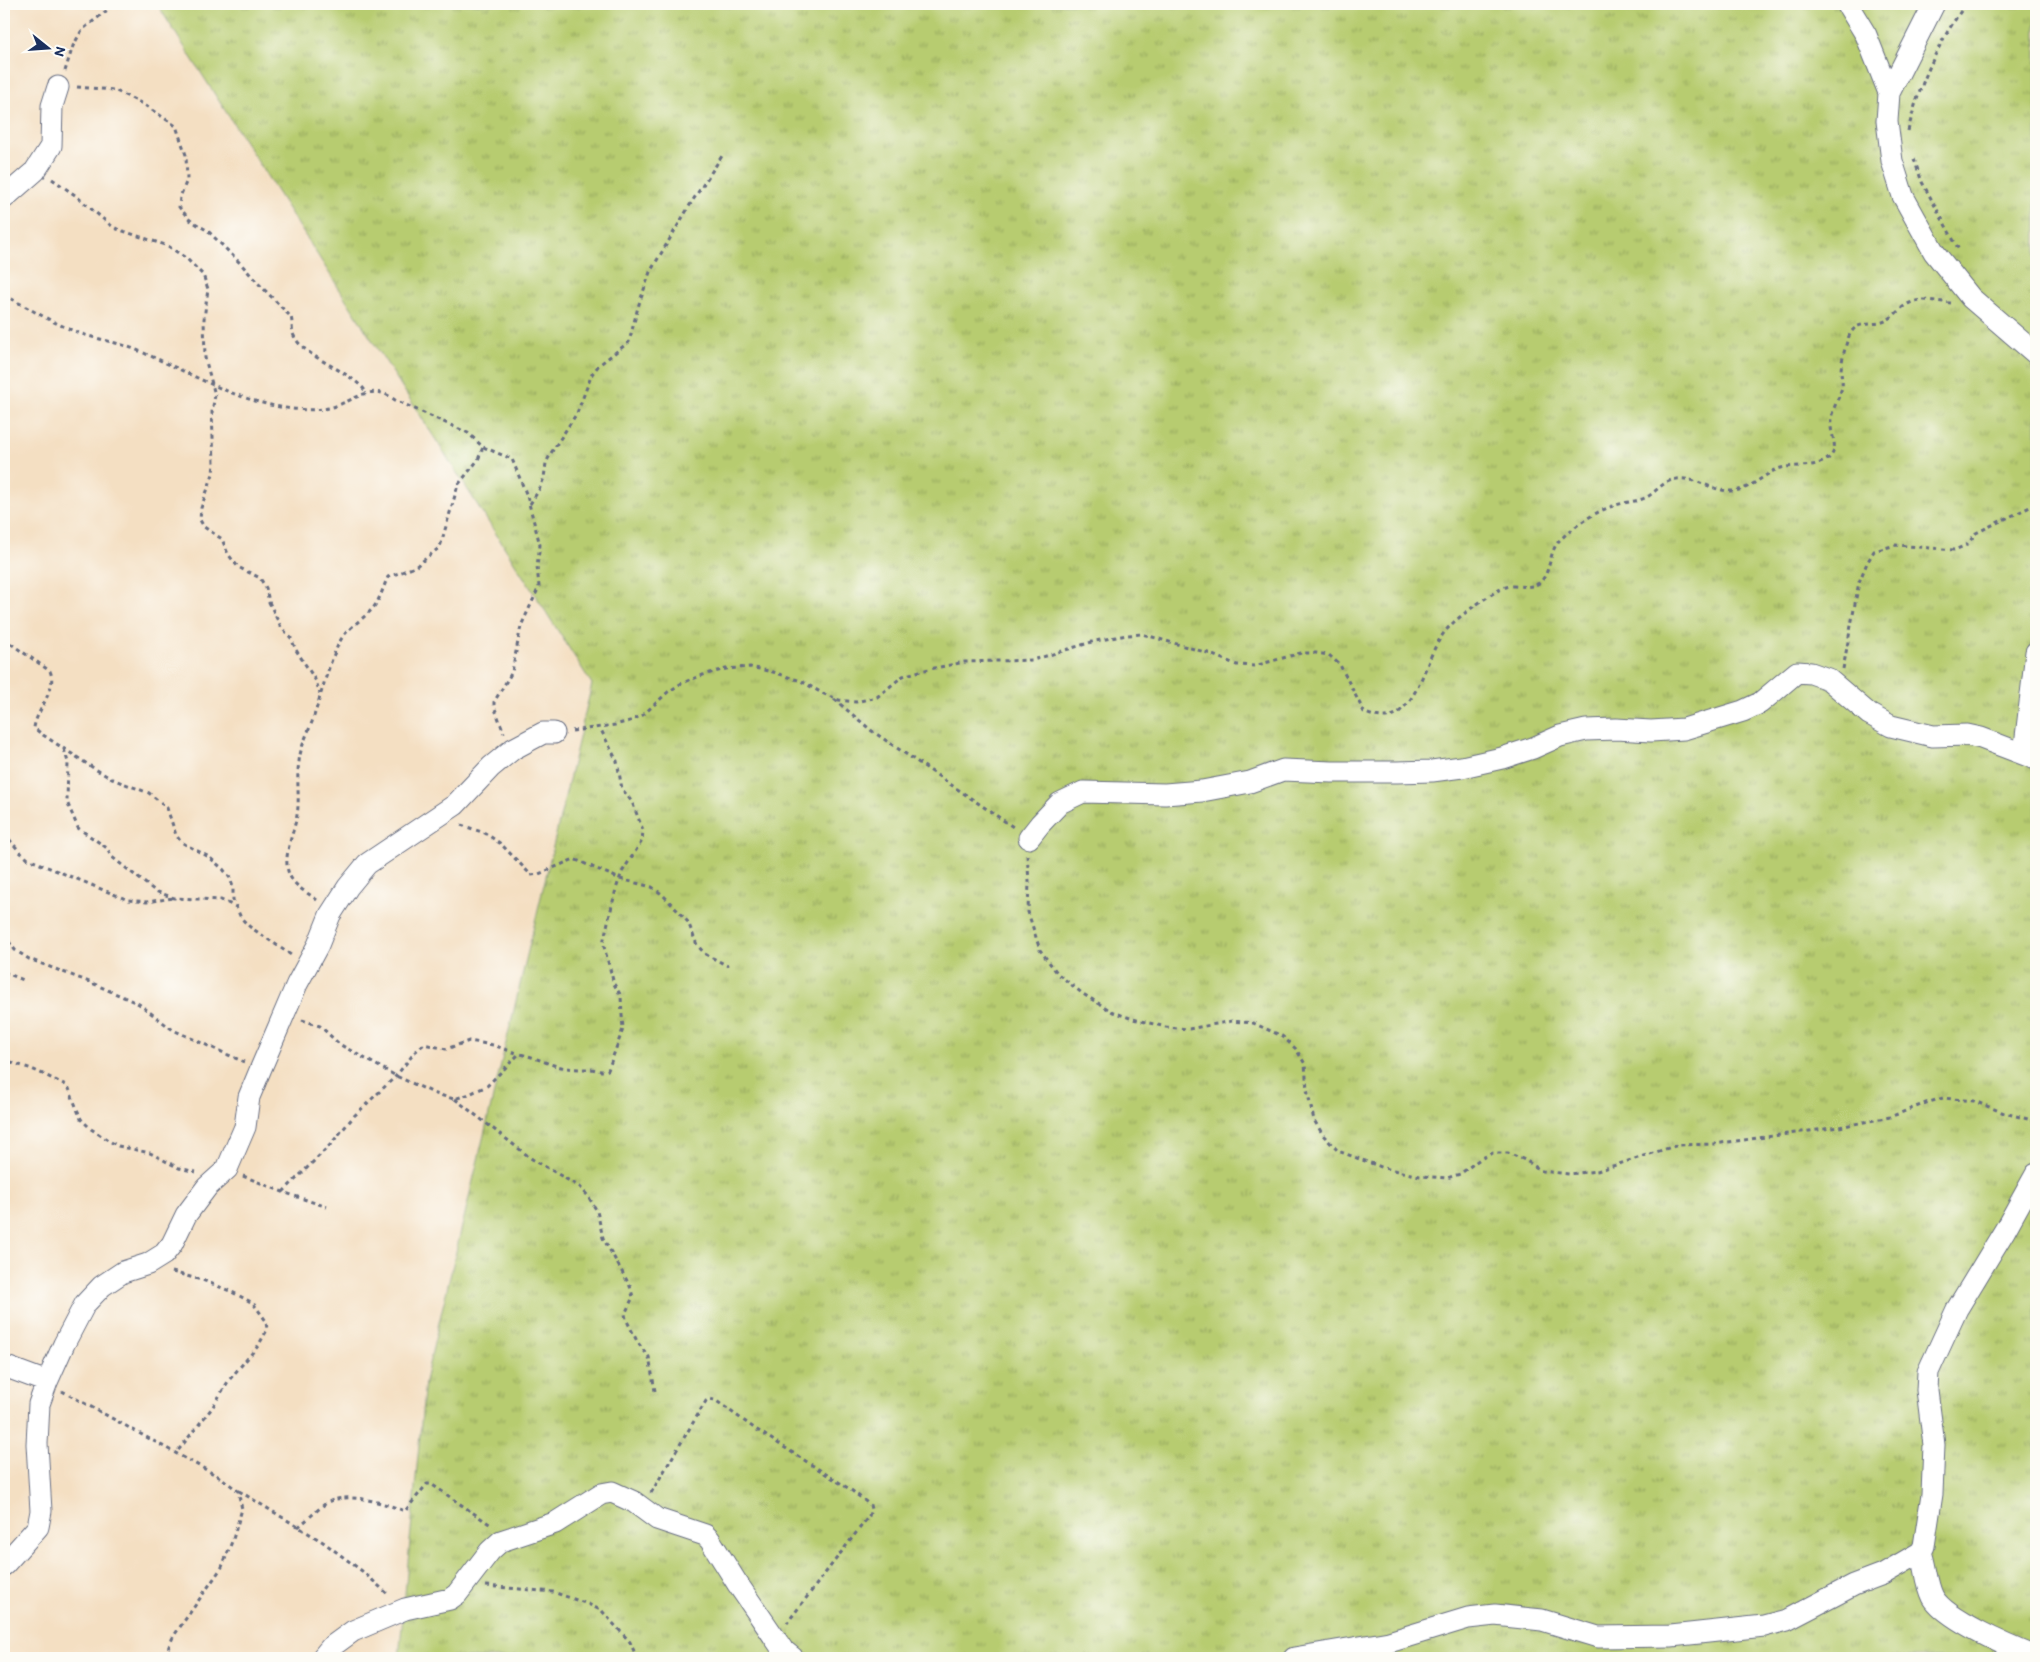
<svg xmlns="http://www.w3.org/2000/svg" width="2040" height="1662" viewBox="0 0 2040 1662" font-family="Itim,sans-serif">
<style>
.grass{fill:url(#grass-tufts);stroke:#697e67}
.lines{fill:none;stroke-linecap:round;stroke-linejoin:round}
.minor-casing{stroke:#676d81;stroke-width:23}
.path{stroke:#676d81;stroke-width:3;stroke-dasharray:4 4;stroke-linecap:butt}
.minor{stroke:#fff;stroke-width:21}
</style>
<defs>
<pattern id="grass-tufts" width="24" height="20" patternUnits="userSpaceOnUse" patternTransform="scale(1.25)"><rect width="24" height="20" fill="#b7cc70"/><path d="M3 7l-1-3M5 7V3M7 7l1-3M15 17l-1-3M17 17v-4M19 17l1-3" fill="none" stroke="#94a65f"/></pattern>
</defs>
<rect width="100%" height="100%" fill="#fdfcf7"/>
<filter id="ink" filterUnits="userSpaceOnUse"><feTurbulence type="fractalNoise" baseFrequency=".02" numOctaves="2"/><feDisplacementMap in="SourceGraphic" scale="10" xChannelSelector="R" yChannelSelector="G"/><feConvolveMatrix kernelMatrix="1 2 1 2 8 2 1 2 1" color-interpolation-filters="sRGB"/></filter>
<filter id="wash" filterUnits="userSpaceOnUse"><feTurbulence type="fractalNoise" baseFrequency=".0096" numOctaves="4" result="noise"/><feDisplacementMap in="SourceGraphic" scale="20" xChannelSelector="R" yChannelSelector="G"/><feGaussianBlur stdDeviation="1.12" result="paint"/><feColorMatrix in="noise" values="0 0 0 0 0 0 0 0 0 0 0 0 0 0 0 0 0 1.4 0 .05"/><feComposite in="paint" operator="in"/></filter>
<g filter="url(#wash)">
<rect width="100%" height="100%" fill="#f4dfc2"/>
<!-- grass -->
<path class="grass" d="M157 4H2036V1658H399L425 1381 592 684Z"/>
</g>
<g filter="url(#ink)">
<g class="lines">
<defs>
<path id="minor" d="M1847 4 1866 35 1889 93
M1934 4 1889 93 1887 121 1892 161 1903 196 1934 252 1971 298 2036 354
M4 198 35 171 51 146 52 106 58 87
M2024 754 2036 652
M1029 838 1040 824 1060 803 1083 792 1165 794 1202 791 1250 782 1283 770 1332 772H1397L1432 771 1462 767 1502 758 1533 748 1560 736 1586 730 1616 729 1651 731 1684 729 1743 711 1760 703 1797 672 1811 673 1828 679 1869 714 1891 726 1933 736 1967 735 1981 738 2036 759
M4 1366 47 1382
M1921 1552C1926 1566 1926 1583 1933 1597 1946 1620 2011 1647 2036 1657
M4 1565 38 1527 41 1511 37 1444 39 1404 47 1382 64 1344 85 1304 102 1286 123 1272 148 1264 164 1254 172 1244 186 1215 207 1187 227 1169 245 1127 249 1097 261 1068 297 984 318 945 330 915 348 887 367 864 455 805 491 767 513 749 543 733H554
M322 1658 331 1647 353 1631 405 1609 450 1599 457 1594 490 1551 501 1541 555 1523 601 1494 612 1492 634 1502 657 1519 705 1535 710 1540 737 1583 783 1650 793 1658
M1294 1658 1389 1642 1468 1618 1495 1615 1542 1620 1598 1637 1671 1636 1764 1626 1787 1620 1854 1585 1883 1574 1921 1552 1924 1546 1932 1494 1934 1445 1927 1390 1928 1372 1957 1309 2005 1230 2036 1174"/>
</defs>
<!-- minor casing -->
<use href="#minor" class="minor-casing"/>
<!-- path -->
<path class="path" d="M65 71 73 46 82 30 115 4
M77 87 114 90 143 104 176 126 186 155 187 180 180 197 179 207 190 220 208 231 240 263 256 281 291 317C293 323 291 330 294 336 305 359 350 369 367 393
M1908 131C1919 85 1938 42 1966 4
M1914 159 1922 182 1959 250
M52 179 75 195 109 224 117 229 168 246 187 259 203 275 208 289 204 319 205 358 215 395 212 412 214 463 213 474 201 508 200 520 204 527 222 539 228 554 238 567 260 578 266 588 269 602 276 617 281 627 291 638 296 650 316 681 320 694
M4 295C29 308 54 324 82 334 101 340 121 343 139 351 185 370 230 398 280 407 295 410 313 411 329 408 354 402 371 381 395 400L468 433 483 447 512 459 527 496 540 545 537 566 539 587 521 626 512 672 494 702V706L504 733
M530 504 539 490 544 478 546 463 551 453 577 413 592 374 599 365 629 342 638 307 650 272 693 200 722 156
M4 639 50 671C58 689 36 710 34 728L43 735 95 769 112 779 149 793 167 808 176 835 181 842 209 857 223 869 230 878 233 887V900L241 918 250 927 291 955
M1843 669 1859 582 1867 563 1874 551 1896 545 1954 550 1967 545 1976 533 2036 504
M834 699 872 731 1013 827
M572 731 615 725 630 721 643 715 668 692 682 683 703 675 726 669 750 667 773 672 801 681 822 693 839 700 856 702 877 697 903 676 920 671 965 662 1033 660 1095 641 1127 635 1142 634 1208 653 1237 665 1254 666 1301 653H1316L1329 655 1340 665 1364 712C1373 717 1389 720 1399 712 1426 689 1426 648 1452 624 1461 615 1495 590 1506 587 1517 584 1529 590 1539 583 1552 573 1548 550 1561 539 1575 526 1594 512 1613 506 1624 502 1635 502 1645 498 1656 493 1663 480 1677 479 1697 477 1713 492 1733 491 1751 490 1764 473 1781 468 1796 464 1816 469 1829 458 1839 449 1832 437 1831 427 1829 413 1839 400 1842 387 1843 382 1841 376 1841 371 1841 363 1847 336 1852 331 1860 320 1876 327 1887 320 1895 316 1901 306 1910 303 1922 297 1938 302 1951 303
M64 749 68 762 67 802 78 828 107 848 112 857 155 891 174 898 221 900 236 907
M461 825 485 833 501 844 531 875 539 874 574 859 620 879 652 887 663 895 688 922 697 945 705 954 728 966
M4 833 20 852 28 859 128 900 147 902 173 898
M1027 855 1029 881 1028 912 1040 950 1058 974 1083 994 1113 1012 1133 1019 1166 1027 1189 1029 1232 1021 1253 1023 1282 1036 1296 1049 1305 1064 1307 1090 1314 1120 1323 1135 1338 1151 1384 1168 1420 1176 1447 1178 1460 1174 1480 1159 1493 1153H1508L1525 1160 1542 1171 1569 1174 1597 1171 1678 1145 1714 1144 1839 1127 1890 1117 1926 1103 1943 1098 1974 1101 2004 1113 2036 1121
M317 900C308 893 297 888 291 878 280 860 294 834 297 815 300 798 296 779 299 762 300 748 307 735 312 722 321 696 327 668 339 643 347 627 362 621 373 608 381 598 383 587 388 577L415 567 440 547 458 485 478 460 483 447
M4 935 15 950 29 959 92 983 139 1004 173 1030 244 1062
M4 972 26 981
M302 1020 320 1026 339 1044 396 1076 436 1094 454 1099 467 1095 487 1086 519 1054C533 1056 545 1063 557 1066 568 1069 578 1069 589 1069 596 1069 602 1073 608 1070L623 1029 622 1015 621 996 614 984 603 943 616 889 622 872 642 841 643 830 632 802 622 789 617 761 600 728
M4 1057 13 1063 32 1069 68 1086 81 1119 91 1129 111 1142 118 1146 150 1153 179 1168 196 1172
M455 1099 532 1159 580 1187 588 1196 597 1211 603 1238 630 1286 633 1297 625 1314 626 1319 638 1343 649 1357 655 1391
M243 1176 283 1192 327 1207
M283 1192 331 1144 354 1116 396 1076 415 1052 424 1044 446 1049 469 1041 493 1045 519 1054
M172 1272 205 1281 232 1292 253 1303 266 1321 267 1330 258 1346 229 1380 212 1408 176 1453
M62 1391 223 1479 238 1491 242 1509 233 1539 222 1567 173 1637 164 1658
M239 1491 323 1542 362 1571 389 1595
M651 1493 706 1401 709 1399 715 1400 754 1428 851 1490 870 1505 871 1509 869 1516 787 1623
M298 1527C307 1520 316 1511 325 1504 346 1490 383 1503 405 1511L427 1484H431L491 1525
M486 1586 553 1592 588 1604 602 1611 630 1642 637 1658"/>
<!-- minor -->
<use href="#minor" class="minor"/>
</g>
</g>
<!-- margin -->
<rect width="2040" height="1662" fill="none" stroke="#fdfcf7" stroke-width="20"/>
<!-- north arrow -->
<g transform="translate(48 48) rotate(107)" stroke="#fdfcf7" stroke-width="4" paint-order="stroke">
<path d="M0-4L9 19L0 12L-9 19Z" fill="#1b2f5e"/>
<text y="-8" font-size="14" font-weight="bold" text-anchor="middle" fill="#1b2f5e">N</text>
</g>
</svg>
